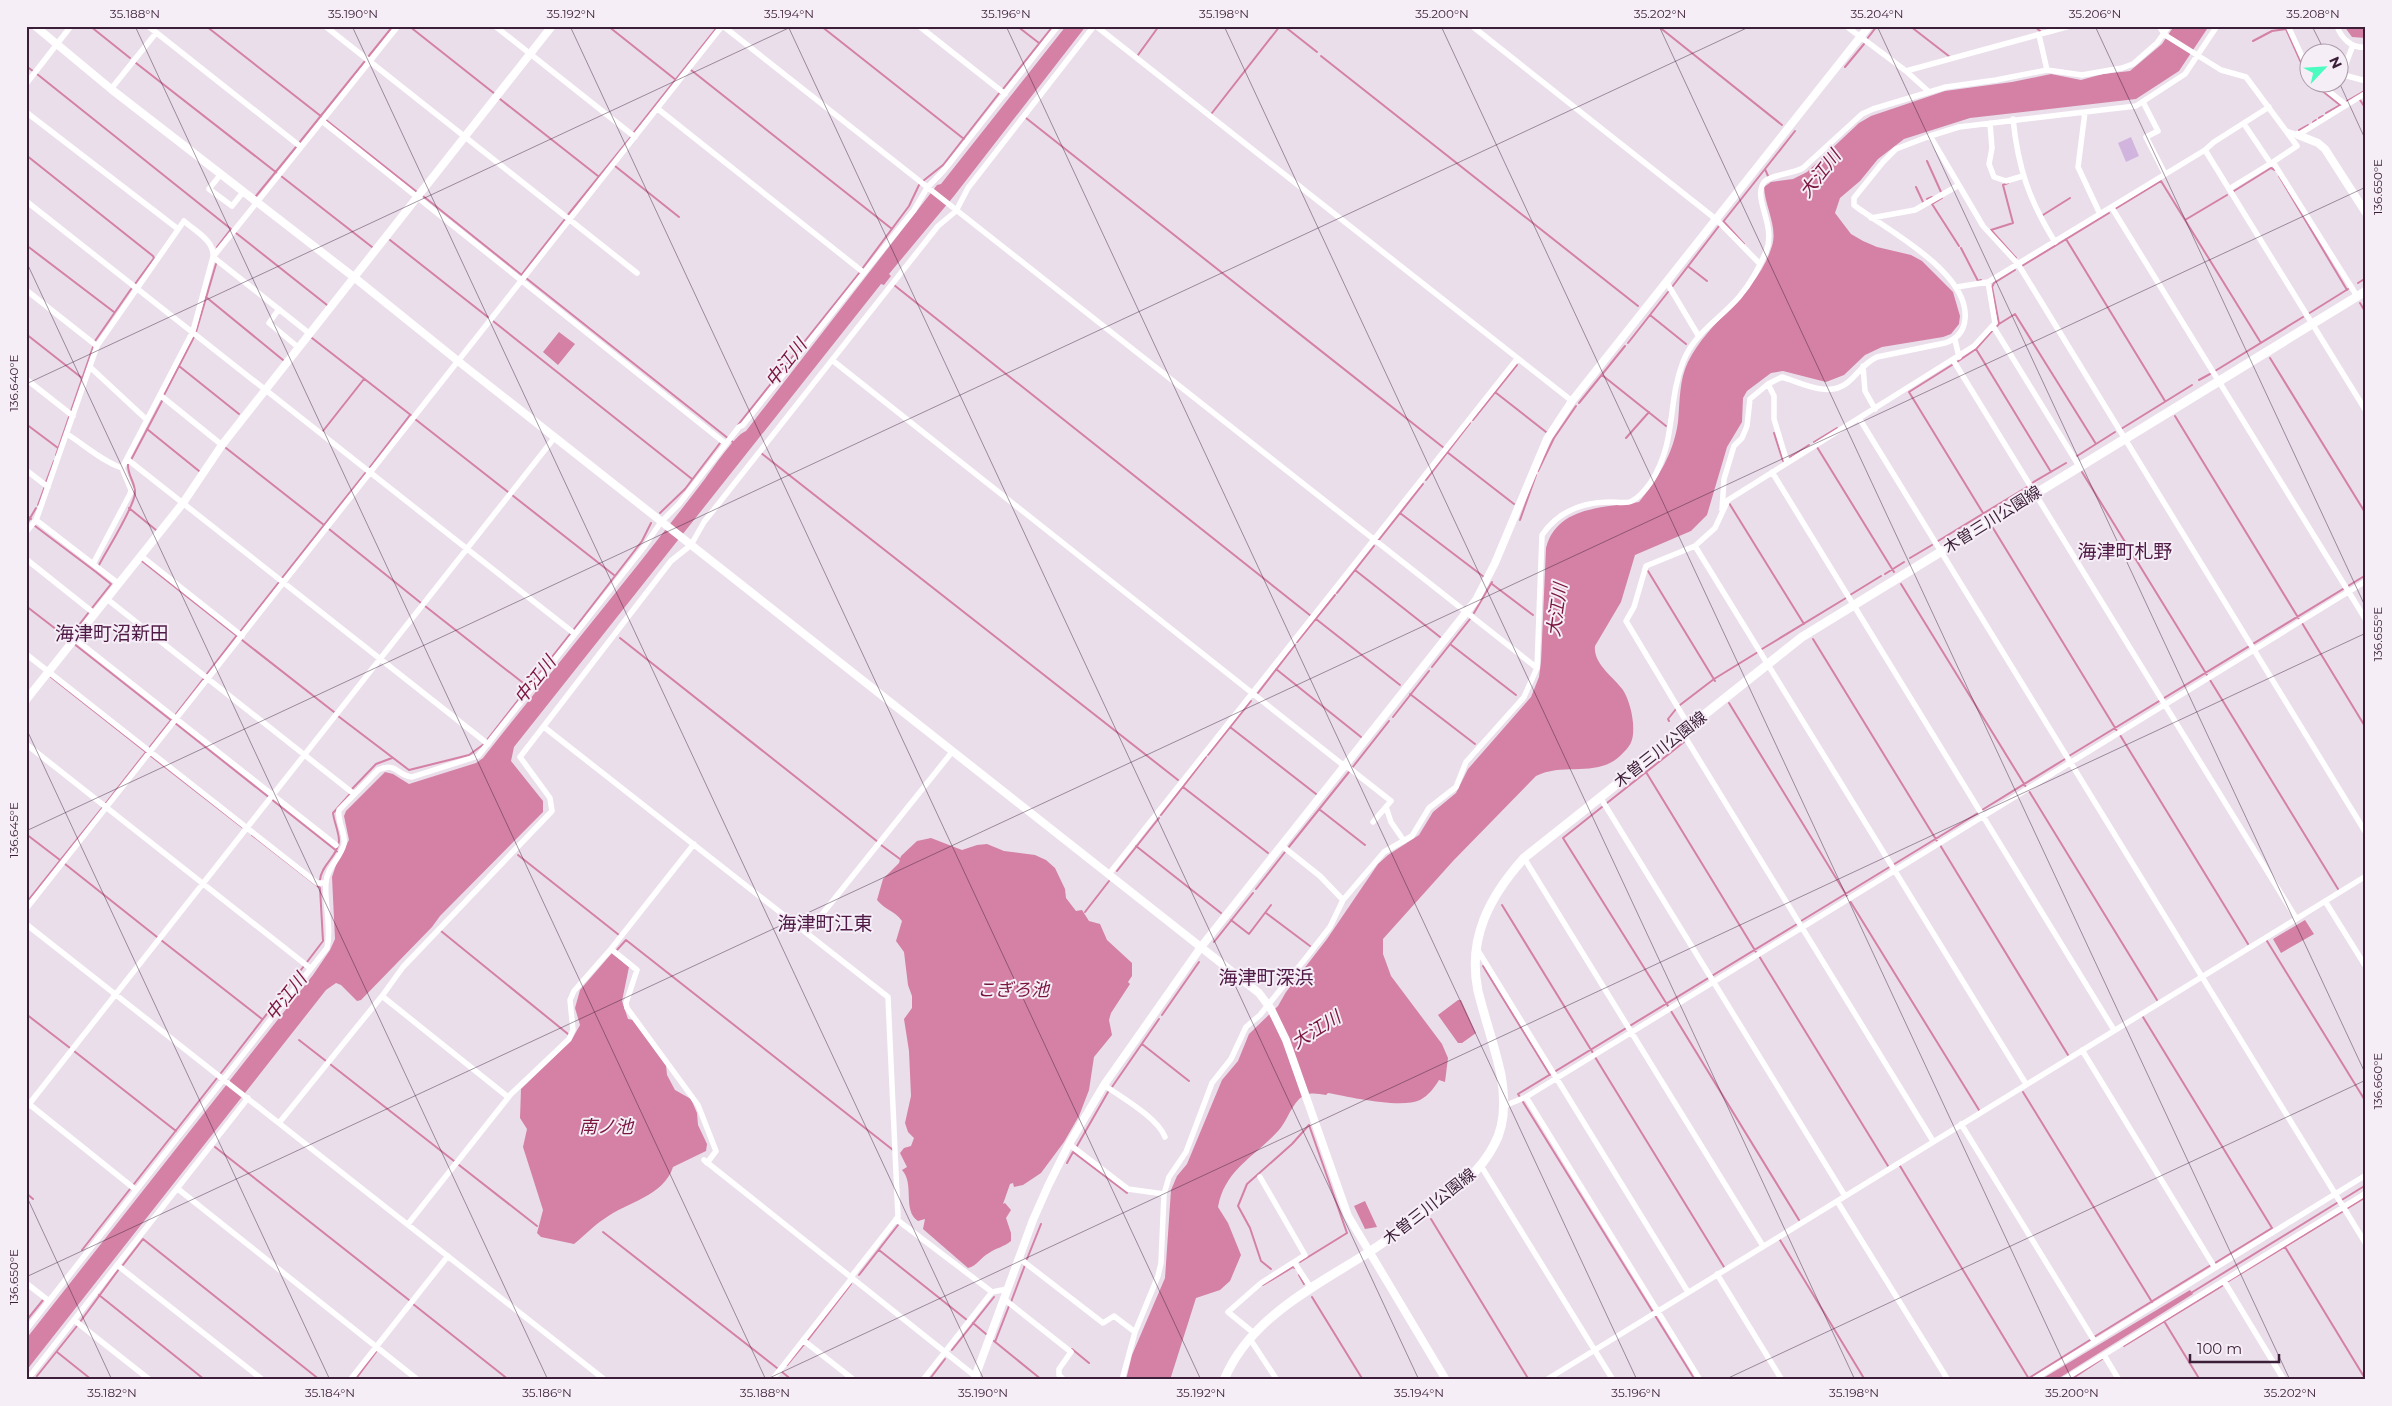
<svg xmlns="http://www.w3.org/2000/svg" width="2392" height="1406" viewBox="0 0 2392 1406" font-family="Montserrat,'Noto Sans JP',sans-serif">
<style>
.green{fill:#d1b5de}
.water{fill:#d481a5}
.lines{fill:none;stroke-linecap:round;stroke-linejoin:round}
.stream{stroke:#d481a5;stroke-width:2}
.minor{stroke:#fff;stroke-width:5.5}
.tertiary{stroke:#fff;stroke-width:8}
.secondary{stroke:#fff;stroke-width:9}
.ticks{fill:none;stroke:#3b1e37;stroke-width:1;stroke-opacity:0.45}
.labels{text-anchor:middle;stroke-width:4;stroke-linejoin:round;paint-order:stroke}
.street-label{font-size:16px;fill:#3b1e37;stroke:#f6eef7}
.water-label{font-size:18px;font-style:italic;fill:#7a153f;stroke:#f6eef7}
.quarter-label{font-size:19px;fill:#4e1945;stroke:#f6eef7}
.neatline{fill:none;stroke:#3b1e37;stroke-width:2}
.ticks-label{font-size:12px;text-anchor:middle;fill:#3b1e37}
</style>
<rect width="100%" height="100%" fill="#eadeeb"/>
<!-- green -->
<path class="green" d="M2131 137 2139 156 2126 162 2118 143Z"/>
<!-- water -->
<path class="water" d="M1066 26H1086L954 196 889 274 891 276 884 285 881 284 514 747 511 761 543 801V812L440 916 432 927 361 1000 357 1001 341 985 336 983 326 990 26 1371V1339L313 975 330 950 335 939 332 877 337 862 349 840 344 816 346 811 385 772 393 774 409 784 476 763 483 758C554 668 628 579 698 488 708 476 734 435 746 431L937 185 941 184Z
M2174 26H2209L2179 71 2136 99 1970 118 1904 139 1878 159 1860 181 1840 198 1835 213 1851 234 1863 241 1877 247 1911 255 1922 261 1953 292 1960 316 1959 324 1951 334 1943 337 1882 347 1865 355 1844 375 1826 382 1783 371 1771 373 1747 391 1743 398 1742 422 1727 447 1707 515 1691 531 1635 555 1621 602 1595 646C1593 664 1614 677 1623 690 1629 700 1632 712 1633 723 1634 740 1632 745 1620 756 1596 778 1564 762 1536 776L1453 861 1383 939V954L1391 976 1442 1044 1448 1058 1445 1082 1439 1080C1434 1088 1429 1095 1420 1100 1401 1109 1350 1097 1328 1093L1326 1095C1318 1094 1311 1092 1303 1096 1292 1103 1287 1121 1279 1130 1255 1157 1225 1169 1218 1207L1228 1223 1241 1255 1230 1281 1220 1290 1196 1298 1170 1380H1126L1132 1355 1165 1278 1171 1190 1177 1176 1187 1164 1222 1080 1238 1061 1249 1034 1278 1006 1286 992 1327 939 1378 864 1388 855 1419 835 1433 812 1456 793 1468 769 1531 697 1539 677 1541 662 1546 548C1557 506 1603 508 1639 502 1658 479 1674 452 1678 422 1680 402 1679 380 1688 362 1710 318 1757 295 1772 246 1778 227 1765 207 1764 187L1771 182 1793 179 1807 172 1859 123 1871 116 1945 91 2012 82 2051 74 2081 80 2103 74 2130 71 2162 44Z
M2344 26H2366V38L2352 37Z
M559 332 575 344 558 365 543 352Z
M931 838 962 850 977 845 987 844 1004 851 1035 855 1046 860 1055 868 1065 889 1066 898 1076 911 1082 910 1089 921 1100 924 1107 940 1132 963V976L1128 982 1130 984 1111 1013 1109 1020 1112 1035 1094 1057 1089 1090 1079 1116 1064 1142 1041 1173 1023 1185 1014 1187 1013 1183 1010 1184 1003 1204 1005 1203 1011 1210 1006 1218 1011 1233V1241C1004 1247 996 1248 989 1253 981 1257 977 1266 968 1268L923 1229 925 1219 918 1221C902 1210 915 1184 902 1170L907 1167 900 1153 904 1148 911 1146 914 1138 908 1132 905 1123 911 1096 909 1051 904 1019 912 1008V996L908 985 904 952 896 941 902 921C894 910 885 910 877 900L883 879 899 863 901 856 917 841Z
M2305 920 2314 934 2281 953 2273 939Z
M612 953 629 967 622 1001 628 1019 633 1020 666 1065 667 1075 675 1090 691 1099 697 1113 698 1125 707 1144 706 1151 673 1167C664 1196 627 1202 604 1219 593 1226 584 1236 574 1244L541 1237 537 1233 543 1210 523 1147 527 1129 520 1118 521 1089 571 1041 580 1025 575 1008 580 990Z
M1458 1000H1461L1476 1033 1462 1043H1458L1438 1015Z
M1365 1201 1377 1227 1365 1229 1354 1206Z
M2190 1290 2193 1294 2056 1380H2040Z"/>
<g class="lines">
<!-- stream -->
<path class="stream" d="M90 26 130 58
M206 26 322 117
M409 26 495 94
M608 26 676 80
M821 26 964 139
M1017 26 1039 43
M1284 26 1317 52
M1658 26 1782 125
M1910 26 1950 57
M2034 26 2040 31
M1867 39 1877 26
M2253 41 2272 31 2286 29 2308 78
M1138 55 1159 26
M1321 56 1638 306
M368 57 393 26
M136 63 277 173
M26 66 33 71
M1845 67 1864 44
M691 70 892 229
M37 74 231 229 217 247
M2311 82 2340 105 2326 113
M1003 89 1053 26
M500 99 598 176
M2360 100 2366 109
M2347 101 2366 90
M1212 113 1280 26
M1026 118 1444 448
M2319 118 2323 116
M326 120 417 192
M2313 122 2316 120
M2299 130 2308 125
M634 132 718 26
M299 143 365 61
M26 155 153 256 154 258 135 284
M1927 161 1941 192
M615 166 679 217
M281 176 372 247
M1768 176 1765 169 1795 131
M2279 176 2347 290
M923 181 943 165 1000 92
M2008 183 2003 185 2013 223 1991 230 2016 258
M1916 187 1923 202
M2234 191 2271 168 2275 170
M256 196 296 147
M423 196 523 276
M1942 198 1932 204 1959 246
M1927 199 1932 197
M2115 209 2161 181 2185 220 2227 195
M2043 215 2070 198
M567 216 631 137
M2185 220 2261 343
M1723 222 1765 169
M1724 222 1744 244
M236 233 327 305
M2066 239 2165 401
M390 240 489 318
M26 245 114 312
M1961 248 1978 281 1981 280
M2022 266 2109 213
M1689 267 1707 281
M862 269 909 206 919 185
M522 274 565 219
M526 278 734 443
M2358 283 2366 278
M894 285 1311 616
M1672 287 1719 226
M206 297 283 360
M2360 303 2366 313
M2308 314 2348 289
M1650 315 1686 344
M493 321 692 479
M1999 324 2015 314 2096 444
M1996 327 1999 324 1992 287 1994 283 2015 270
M196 332 216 264
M26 334 82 378
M312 338 412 416
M95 341 131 289
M1628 343 1668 292
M1976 349 2051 472
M2270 358 2366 514
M1957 362 1976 349 1992 331
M1952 365 1909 392 1983 513
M179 366 239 414
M2215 371 2303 317
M1602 375 1666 426
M2199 380 2210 374
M1495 392 1546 432
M164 395 194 337
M1579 403 1625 346
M71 411 93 347
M2175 416 2299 619
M415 419 508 492
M1473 420 1517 365
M26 424 58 448
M738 425 860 272
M147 429 199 471
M2121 429 2192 385
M323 431 364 379
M1774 433 1783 461
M1626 438 1649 412
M1814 442 1837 428
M1817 447 1894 572
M226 448 324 525
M1447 452 1514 504
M761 453 1178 780
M56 455 69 417
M2077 456 2115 432
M1790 457 1809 445
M131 460 162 401
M370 467 410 415
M1538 471 1554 438 1576 406
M2082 472 2207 675
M1426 480 1470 423
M46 482 54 461
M2032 483 2066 463
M512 495 614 575
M1729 503 1804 624
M38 505 45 486
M129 508 156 530
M660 513 685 489 720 443
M1400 513 1484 577
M26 515 31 519
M1520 520 1536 475
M26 525 36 508
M35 526 96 572
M1993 528 2117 731
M329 529 421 603
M1378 541 1423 484
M1938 541 2027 487
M1910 558 1932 545
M142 561 237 636
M99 565C108 548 132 511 135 494 136 483 127 475 128 464
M1355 570 1440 637
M1648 571 1715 681
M1885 574 1904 562
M282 578 366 472
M1492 584 1533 615
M1901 584 2026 787
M1337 593 1374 546
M1850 595 1881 576
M26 606 70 640
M425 606 527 686
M92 608 111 584 96 572
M1474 613 1492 582
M1316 619 1400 685
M2302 623 2366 728
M574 629 642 541 651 523
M239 633 279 582
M620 638 878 842
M68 639 89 612
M1813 639 1937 841
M242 640 334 712
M1297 642 1335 595
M73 643 172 721
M1450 644 1516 695
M1762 649 1846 598
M1432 667 1470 619
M1276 669 1361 737
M206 675 237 635
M51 677 146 752 106 803
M2210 680 2338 889
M1258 693 1295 645
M1410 694 1475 744
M1729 703 1847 896
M1680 705 1714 679 1758 652
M176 714 204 678
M338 716 409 770 469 755 484 744
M1393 717 1429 671
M1669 721 1668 719 1676 709
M175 723 338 852
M1230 727 1316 794
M2120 735 2248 944
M487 740 570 634
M149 748 171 720
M1208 755 1251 701
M151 756 242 827
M2069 756 2366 575
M1352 768 1389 721
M1646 772 1756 952
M1183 787 1268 853
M352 789 376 764 392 758
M2029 791 2157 1000
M1607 803 1684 742
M1602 807 1563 838 1668 1006
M1319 809 1365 845
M1982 810 2065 759
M1161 815 1206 757
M26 834 60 860
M252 835 320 888 323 941 307 962
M881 845 900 859
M1940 845 2068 1055
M1136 846 1221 913
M1288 848 1349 772
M518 855 619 935
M65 864 157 937
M1117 871 1159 818
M320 880C321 865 338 856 339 841 339 832 334 822 333 813L350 794
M1256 889 1285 852
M1850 901 1979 1110
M26 903 102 808
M1502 905 1593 1053
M1085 912 1109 881
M1266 913 1310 946
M1231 920 1249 934 1271 905
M1801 921 1978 813
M441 931 568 1034
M161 940 262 1019
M2267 941 2366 1102
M1214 942 1253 893
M616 951 626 940 893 1150
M1759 956 1888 1166
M1483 966 1550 1075
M1671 1011 1799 1220
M26 1014 70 1048
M1162 1015 1199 962
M2143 1017 2272 1228 2215 1263
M299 1040 326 1061
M1142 1044 1189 1081
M74 1051 176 1131
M1595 1057 1724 1267
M330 1064 454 1161
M221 1073 304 966
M1112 1087 1159 1019
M2023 1092 2152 1302
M1077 1146 1108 1092
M215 1147 409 1300
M1067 1163 1073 1152 1127 1193
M459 1165 537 1226
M1900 1166 2029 1379
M134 1184 217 1078
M26 1193 33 1199
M2348 1208 2366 1197
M1431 1219 1529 1380
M603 1232 777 1368
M1780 1240 1865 1380
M2285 1247 2366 1380
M82 1250 130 1189
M879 1250 967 1320
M1027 1259 1041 1224
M1300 1262 1347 1233 1309 1125
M123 1265 143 1239 320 1380
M1271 1269 1261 1261 1250 1228 1238 1206 1247 1184 1292 1144 1309 1125
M859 1275 898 1225
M1299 1275 1304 1284
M2227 1282 2342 1212
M1263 1285 1293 1267 1295 1268
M2191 1293 2366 1185
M99 1295 205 1380
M1312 1297 1363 1380
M1011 1302 1025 1265
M413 1304 509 1380
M26 1321 43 1300
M2164 1321 2200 1380
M80 1322 119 1269
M973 1323 986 1334
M2094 1337 2211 1265
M807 1341 851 1284
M994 1341 1042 1380
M995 1342 1009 1306
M2124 1346 2222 1286
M1072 1349 1089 1363
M952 1350 994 1297
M57 1352 92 1380
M787 1365 805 1343
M782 1372 792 1380
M37 1376 77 1326
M2029 1378 2090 1340
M355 1380 376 1352
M929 1380 945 1359
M1695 1380 1518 1094 1797 924
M2070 1380 2102 1359"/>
<!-- minor -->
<path class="minor" d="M148 26 301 147
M325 26 637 273
M495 26 635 137
M723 26 1537 668
M919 26 1005 94
M1096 26 1572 401
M1472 26 1717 220 1760 264
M1846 26 1906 71 1928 91
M2159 26 2165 35 2221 70 2246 77 2286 131 2298 135 2366 93
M2288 26 2310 74
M2337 26C2341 38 2352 49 2366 47
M2039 35 2047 70
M1906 71 2070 26
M2340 74 2366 81
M2342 74 2353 45
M2317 82 2346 105
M26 84 71 26
M111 89 156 33
M2143 102 2158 131 2146 137 2165 174
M658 109 863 272
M26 112 178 229
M2085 112 2078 167 2100 214
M2013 119C2018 168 2029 200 2055 242
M322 121 726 444
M1990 123 1992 148 1989 164 1994 177 2006 181 2023 176
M2244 124 2271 164
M2286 131 2297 146 2273 162 2357 296
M1930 136 1983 226 2018 264 2366 833
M2205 150 2366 411
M221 174 209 189 232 206 244 191
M2229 189 2273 162
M26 201 575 634
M2112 208 2366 620
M1871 218 1915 210 1959 185
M1667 283 1698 335
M1957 287 1988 282
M26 290 97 346
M279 309 269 323 299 348
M1993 326 2079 466
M1955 340 1959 357
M832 360 1343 765
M1953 360 2296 918
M1863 366 1865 391 1875 409
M90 367 147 420
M26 379 73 416
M160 395 222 445
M1859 418 2366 1244
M67 434C86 446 102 461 122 468
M127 459 488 744
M1787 462 1774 419V396L1768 384 1782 377C1802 383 1828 398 1847 383 1858 374 1864 363 1877 357L1945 343C1957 339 1964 332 1965 319 1970 272 1886 230 1854 205V198L1883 162 1896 149 1930 136 1959 127 2136 106 2185 74 2217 26
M26 470 48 487
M1772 472 2114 1030
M1722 510 1724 479 1734 446 1742 438 1747 426 1750 399 1768 384
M36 520 93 564
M26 532 36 520 40 509 97 346 184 221C195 231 215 241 213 257L310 334
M141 556 242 636
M26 559 95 614
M119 584 93 564 130 494 131 490 122 468 193 331 213 257 398 26
M107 599 354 794
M75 639 336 845
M26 654 317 883H325
M1689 726 1626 621 1634 607 1646 566 1695 546
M544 727 888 997 898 1217 851 1277
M1682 732 1933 1141
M26 744 310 968
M1344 764 1391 801 1373 822
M1600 797 1845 1196
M1386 807 1391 822 1404 841
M1281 845 1320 876 1343 900
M1524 858 1763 1246
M1109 874 1517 359
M2325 901 2366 967
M26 909 722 26
M26 924 605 1380
M807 933 952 752
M611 949 637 970 626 1003 627 1008 698 1105 716 1151 707 1163
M1477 949 1688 1292
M382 996 508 1097
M2082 1050 2215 1268
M2026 1084 1695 546 1715 528 1728 500 1974 346 1995 323 1988 282 2205 150 2214 142 2269 107
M1104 1085C1121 1097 1158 1118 1165 1137
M1526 1097 1700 1380
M29 1104 136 1190
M1504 1106 1526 1097 2366 581
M26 1108 555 437
M279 1123 382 996 403 967 552 811 550 798 520 757 671 561 691 545 704 522 938 226 956 211 968 188 1094 26
M1961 1124 2095 1342
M1069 1144 1128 1189 1164 1194
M704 1160 980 1380
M1481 1166 1613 1380
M1260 1177 1305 1255 1294 1262 1311 1288
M178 1189 418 1380
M1837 1201 1948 1380
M896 1219 992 1292
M408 1224 511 1094 569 1039 573 1030 570 1000 574 991 611 949 694 844
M1019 1258 1103 1323 1114 1316 1135 1332
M117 1265 263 1380
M1717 1274 1782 1380
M2224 1281 2284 1380
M26 1283 49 1301
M1004 1299 1071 1352 1059 1369V1375L1064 1380
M74 1320 150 1380
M26 1330 327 948C332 927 324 903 326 882 327 867 341 858 344 844 346 833 337 822 339 810L378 770C396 761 397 776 412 777L478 756 644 547 661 522 679 504 739 427 743 425 914 210 927 188 945 169 1058 26
M1255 1334 1228 1312 1261 1283 1294 1262
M1250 1339 1277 1380
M803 1340 854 1380
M2104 1355 2119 1380
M27 1380 248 1098
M350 1380 448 1256
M772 1380 852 1278
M923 1380 992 1292 1007 1289
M1122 1380 1135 1332 1158 1276 1161 1263 1164 1194 1169 1177 1186 1152 1212 1083 1231 1059 1246 1027 1260 1015 1309 954 1330 927 1343 900 1384 852 1412 836 1429 808 1456 787 1466 762 1524 697 1537 668 1542 535C1558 512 1582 502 1610 502 1617 502 1627 504 1632 501 1640 497 1646 489 1651 482 1677 441 1667 403 1683 362 1694 333 1719 320 1739 297 1751 283 1758 269 1766 252 1777 225 1752 199 1764 182 1770 175 1792 174 1803 168L1862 114 1873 109 1946 87 1996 80 2047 70 2082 75 2122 68 2133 64 2157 43 2169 26
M1546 1380 2366 876
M2033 1380 2366 1175
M2063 1380 2366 1193"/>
<!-- tertiary -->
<path class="tertiary" d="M35 26 111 89 355 278 458 361 1259 993 1271 1009 1286 1040 1348 1216 1446 1380
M2298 135 2318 143 2325 149 2366 213
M26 700 183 503 222 445 552 26
M26 1102 29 1104
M974 1380 1033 1220 1048 1186 1069 1144 1104 1085 1201 947 1476 600 1495 563 1547 439 1572 401 1869 26"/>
<!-- secondary -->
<path class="secondary" d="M1224 1380C1249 1319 1313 1287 1366 1254 1387 1241 1407 1225 1428 1211 1452 1193 1480 1173 1494 1145 1506 1124 1505 1098 1501 1075 1495 1047 1485 1019 1478 991 1467 938 1490 896 1524 858L1802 637 2366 291"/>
</g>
<!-- ticks -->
<path class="ticks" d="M135 26 766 1380M352 26 984 1380M570 26 1201 1380M788 26 1419 1380M1006 26 1637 1380M1224 26 1855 1380M1441 26 2072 1380M1659 26 2290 1380M1877 26 2366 1075M2095 26 2366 608M2312 26 2325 52M2339 82 2366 141M26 261 548 1380M26 384 793 26M26 728 330 1380M26 831 1751 26M26 1195 112 1380M26 1277 2366 187M765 1380 2366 633M1724 1380 2366 1080"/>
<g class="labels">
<!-- street labels -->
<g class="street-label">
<text transform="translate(1992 519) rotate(-32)" y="6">木曽三川公園線</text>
<text transform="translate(1660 749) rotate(-38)" y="6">木曽三川公園線</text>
<text transform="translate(1429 1206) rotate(-38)" y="6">木曽三川公園線</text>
</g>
<!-- water labels -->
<g class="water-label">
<text transform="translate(1820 174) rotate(-52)" y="6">大江川</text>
<text transform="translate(786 363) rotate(-52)" y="6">中江川</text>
<text transform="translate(1557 610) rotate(-82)" y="6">大江川</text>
<text transform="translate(535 680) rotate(-52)" y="6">中江川</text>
<text x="1013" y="996">こぎろ池</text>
<text transform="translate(286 997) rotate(-52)" y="6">中江川</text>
<text transform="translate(1316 1030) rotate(-32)" y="6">大江川</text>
<text x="606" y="1133">南ノ池</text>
</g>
<!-- quarter labels -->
<g class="quarter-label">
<text x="2125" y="558">海津町札野</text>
<text x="112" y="640">海津町沼新田</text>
<text x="825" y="930">海津町江東</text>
<text x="1266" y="984">海津町深浜</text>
</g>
</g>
<!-- border -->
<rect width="2392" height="1406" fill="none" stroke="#f6eef7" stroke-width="55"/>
<!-- north arrow -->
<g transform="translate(2324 68) rotate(65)"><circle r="24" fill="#f6eef7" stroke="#ab9baa"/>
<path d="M0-4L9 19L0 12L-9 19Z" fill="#4bfbbf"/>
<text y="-8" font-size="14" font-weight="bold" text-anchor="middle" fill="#3b1e37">N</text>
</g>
<!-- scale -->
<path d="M2190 1354v8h89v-8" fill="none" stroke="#3b1e37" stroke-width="2.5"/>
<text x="2197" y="1354" font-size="15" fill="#3b1e37" stroke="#f6eef7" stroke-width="4" paint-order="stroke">100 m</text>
<rect x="28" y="28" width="2336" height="1350" class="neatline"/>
<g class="ticks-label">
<text x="135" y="18">35.188°N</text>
<text x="353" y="18">35.190°N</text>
<text x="571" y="18">35.192°N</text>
<text x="789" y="18">35.194°N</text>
<text x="1006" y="18">35.196°N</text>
<text x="1224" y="18">35.198°N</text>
<text x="1442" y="18">35.200°N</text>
<text x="1660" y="18">35.202°N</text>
<text x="1877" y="18">35.204°N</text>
<text x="2095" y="18">35.206°N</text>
<text x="2313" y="18">35.208°N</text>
<text transform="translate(2378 187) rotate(-90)" y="4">136.650°E</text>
<text transform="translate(14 383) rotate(-90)" y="4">136.640°E</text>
<text transform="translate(2378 634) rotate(-90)" y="4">136.655°E</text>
<text transform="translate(14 830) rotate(-90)" y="4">136.645°E</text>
<text transform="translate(2378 1081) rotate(-90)" y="4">136.660°E</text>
<text transform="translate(14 1277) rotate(-90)" y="4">136.650°E</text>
<text x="112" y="1397">35.182°N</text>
<text x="330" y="1397">35.184°N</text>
<text x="547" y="1397">35.186°N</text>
<text x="765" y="1397">35.188°N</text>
<text x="983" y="1397">35.190°N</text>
<text x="1201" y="1397">35.192°N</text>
<text x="1419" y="1397">35.194°N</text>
<text x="1636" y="1397">35.196°N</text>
<text x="1854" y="1397">35.198°N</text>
<text x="2072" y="1397">35.200°N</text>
<text x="2290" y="1397">35.202°N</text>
</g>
</svg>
